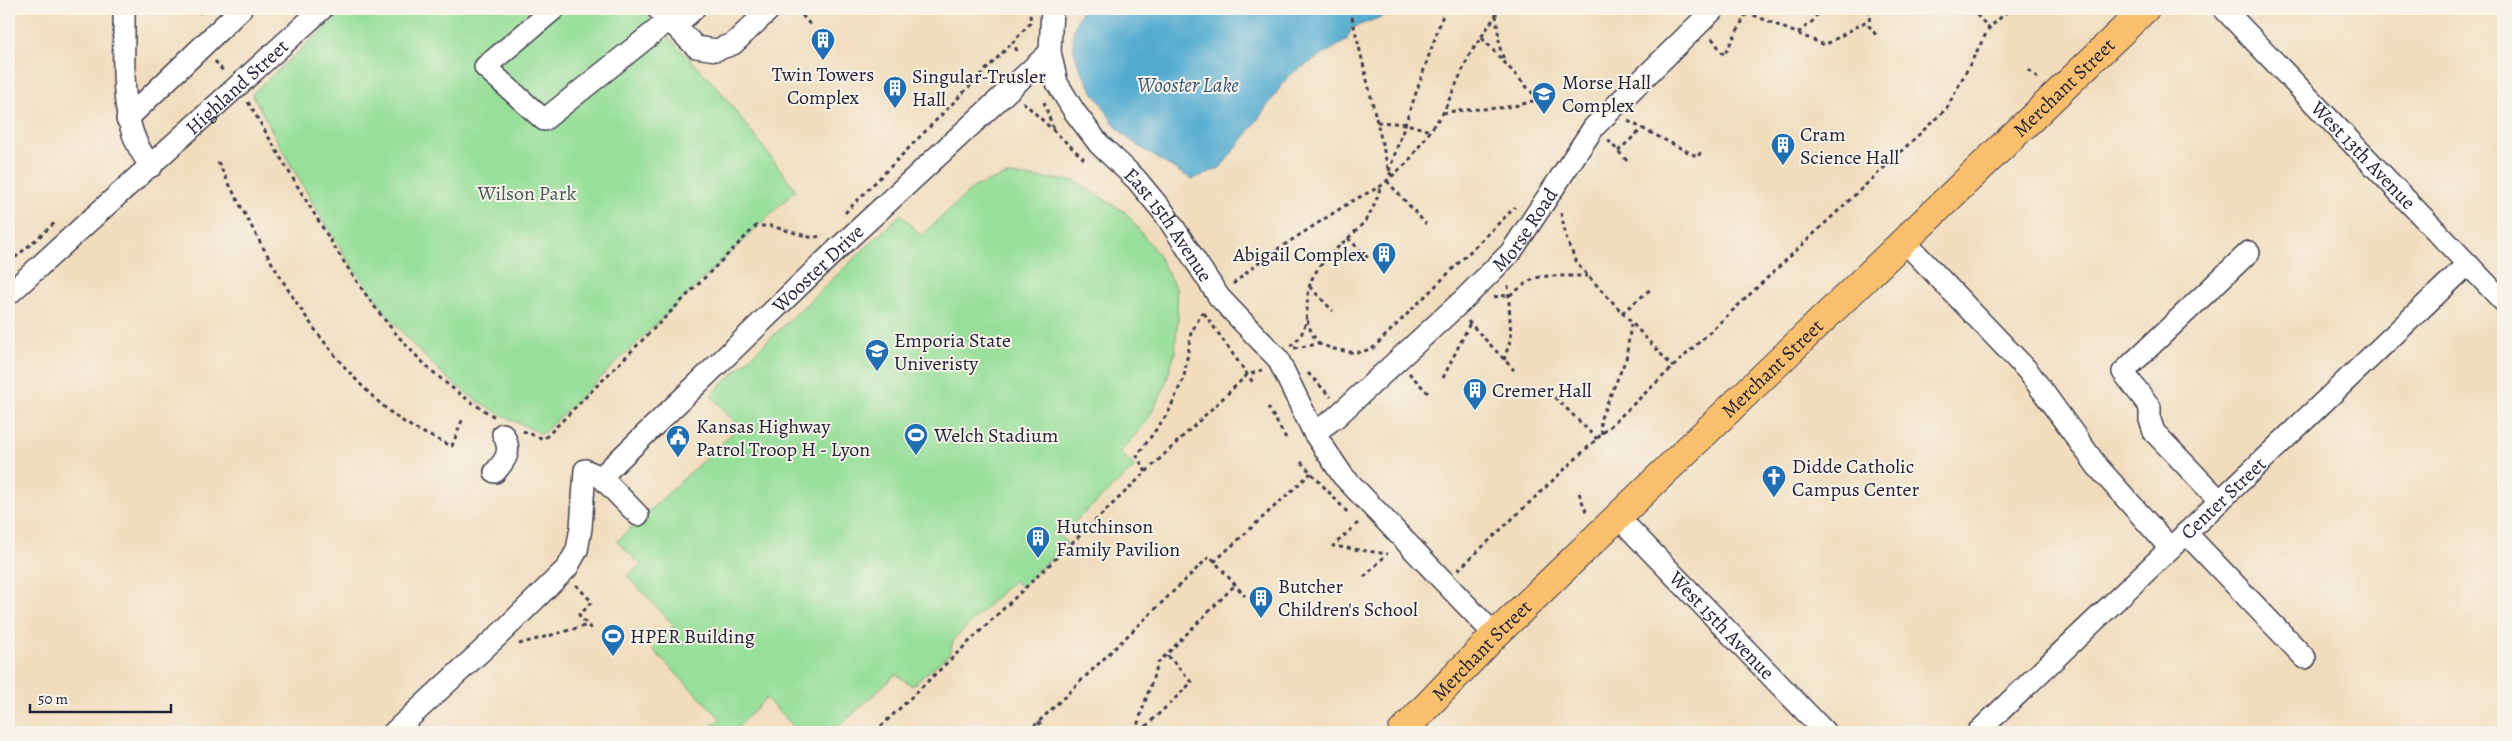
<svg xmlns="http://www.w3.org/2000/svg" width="2512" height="741" viewBox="0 0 2512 741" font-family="Alegreya,serif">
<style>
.green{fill:#97df9a;stroke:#5c806a}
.water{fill:#53acd0;stroke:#3a6786}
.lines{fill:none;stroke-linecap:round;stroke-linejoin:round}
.minor-casing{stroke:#413e4e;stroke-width:24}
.major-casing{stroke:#413e4e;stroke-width:30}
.path{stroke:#413e4e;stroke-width:3;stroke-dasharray:4 4;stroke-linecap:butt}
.minor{stroke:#fff;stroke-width:21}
.major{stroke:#f9bf6d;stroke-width:28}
.labels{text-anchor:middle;stroke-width:4;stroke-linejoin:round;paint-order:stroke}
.poi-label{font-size:20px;fill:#22223b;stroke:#f7f3e8;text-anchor:start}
.street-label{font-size:20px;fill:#22223b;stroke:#f7f3e8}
.park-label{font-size:20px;fill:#455b58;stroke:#f7f3e8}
.water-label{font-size:21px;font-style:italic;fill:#365977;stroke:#f7f3e8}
</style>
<rect width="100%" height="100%" fill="#f7f3e8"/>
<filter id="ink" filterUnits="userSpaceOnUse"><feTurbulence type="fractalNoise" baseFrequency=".02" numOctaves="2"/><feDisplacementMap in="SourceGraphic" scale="10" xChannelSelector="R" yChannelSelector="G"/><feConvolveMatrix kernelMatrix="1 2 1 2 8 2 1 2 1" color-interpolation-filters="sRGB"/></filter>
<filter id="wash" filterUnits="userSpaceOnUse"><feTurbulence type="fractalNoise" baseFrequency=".0096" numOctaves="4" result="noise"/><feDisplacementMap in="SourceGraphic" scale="20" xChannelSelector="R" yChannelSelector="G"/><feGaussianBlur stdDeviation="1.12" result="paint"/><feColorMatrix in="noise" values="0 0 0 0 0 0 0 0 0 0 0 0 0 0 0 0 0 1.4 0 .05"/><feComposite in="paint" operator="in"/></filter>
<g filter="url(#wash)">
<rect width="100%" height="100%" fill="#f1ddbd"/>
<!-- green -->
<path class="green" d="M345 9H641L716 86 796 190 542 434C514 421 486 409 462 390 371 319 307 194 252 94Z
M1007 175 1074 181 1125 212 1157 253 1176 289 1178 318 1175 352 1163 391 1145 424 1120 452 1135 467 1060 535 1067 544 1021 587 1014 580 954 639 949 654 912 686 896 674 833 732H799L766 698 733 732H702L721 719 652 649 674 625 627 576 641 565 617 541 739 427 711 395 901 214 921 236 974 187Z"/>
<!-- water -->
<path class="water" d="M1083 9H1403L1352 28 1346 41 1289 75 1254 125 1220 168 1193 179C1175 170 1134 145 1120 131 1113 124 1108 114 1103 106 1083 78 1059 41 1083 9Z"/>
</g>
<g filter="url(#ink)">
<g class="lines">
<defs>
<g id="minor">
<path d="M124 9C125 58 116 129 152 166"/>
<path d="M554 9 485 67 544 120 669 20"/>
<path d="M658 9 696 47 716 50 733 44 770 9"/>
<path id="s1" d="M1052 9 1050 52 1057 83 1074 111 1099 144 1136 179 1165 214 1219 297 1278 359 1314 433 1343 476 1495 635"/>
<path id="s2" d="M2224 9 2503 301"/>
<path d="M675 26 694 9"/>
<path d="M127 119 241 9"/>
<path d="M1905 242 2028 371 2097 466 2170 548"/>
<path id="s3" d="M9 294 322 9"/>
<path id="s4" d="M1314 433 1335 418 1464 299 1511 252 1594 127 1714 9"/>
<path d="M495 472C507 459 512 450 503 434"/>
<path d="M601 477 638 515"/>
<path d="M2220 501 2154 432 2150 420V407L2123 372 2249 252"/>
<path id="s5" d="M1618 517 1825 732"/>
<path d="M2186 533 2305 658"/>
<path id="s6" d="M394 732 502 632 567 568 577 550 581 528 585 470 601 477 832 254 1050 52"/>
<path id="s7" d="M1978 732 2468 264"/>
</g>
<g id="major">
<path id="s8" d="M1402 732 1495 635 2145 9"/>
</g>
</defs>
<!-- minor casing -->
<use href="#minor" class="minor-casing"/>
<!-- major casing -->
<use href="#major" class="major-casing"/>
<!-- path -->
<path class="path" d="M194 9 199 14 204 9
M797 9 812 27
M1350 9 1389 172 1392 176
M1739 9 1825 45 1870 19
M1870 9 1869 26 1876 35
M1971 9 1993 32
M1943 10 1944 9
M1496 15 1500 48 1504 60
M1798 33 1814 20 1820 9
M1482 38 1537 98
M1712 38 1724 55 1749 9
M1017 51 1013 42 1031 22 1029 9
M215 61 224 72
M2029 70 2039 80
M248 102C271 141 294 181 318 220 367 301 411 368 495 417
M1023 102 1084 159
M1044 102 1054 131
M1569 104 1580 113
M1443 113C1476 106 1510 113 1541 97
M1628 121 1698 157 1701 151
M1377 122 1407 124 1430 131
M1608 140 1629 163
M1618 151 1643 128
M218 162C262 249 314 348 389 411 406 426 432 437 452 446L463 418
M1389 171 1445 9
M1387 181 1426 224
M845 213 1013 42
M1561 213 1567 241 1578 265 1673 367
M1348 238 1370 260
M9 263 57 221
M1233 284 1264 258 1352 201 1381 186 1408 162 1443 113 1470 54 1496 15V9
M1310 287 1333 311
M1494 297 1510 295 1534 278 1548 276H1588
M1204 313 1254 384
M1622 313 1652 288
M1307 320 1312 334 1319 344
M1468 321 1514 370
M1290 346C1317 327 1300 299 1314 275 1326 254 1349 240 1365 221 1373 211 1377 198 1381 186
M1294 348 1319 344 1334 349 1355 353 1372 349 1515 207
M1504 360 1511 338 1508 284
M1308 373 1331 397
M1409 373 1428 393
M1443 378 1470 323
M1555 397 1597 439
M1268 407 1286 438
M523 431 544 439 756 226H771L813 238 823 235
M1602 434 1600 420 1626 359 1631 324
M1301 462 1349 514
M1146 472 1137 456 1168 413 1184 377 1191 333 1203 311
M1579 493 1587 514
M1358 523 1333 546 1388 554
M1214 562 1311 473
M1458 570 1947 108 1989 28 2010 9
M1364 577 1387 554
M576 585 592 602 579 615 592 630
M519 644 588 625
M1038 722 1048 732
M875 732 1247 375 1262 370
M1028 732 1210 556 1245 596
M1135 732 1158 663 1235 585
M1140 732 1192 682 1166 654"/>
<!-- minor -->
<use href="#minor" class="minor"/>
<!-- major -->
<use href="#major" class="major"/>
</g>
</g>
<!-- icons -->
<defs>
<symbol id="building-pin" viewBox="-11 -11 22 30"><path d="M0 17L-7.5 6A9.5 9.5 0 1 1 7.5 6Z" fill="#1f6fb2" stroke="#f7f3e8"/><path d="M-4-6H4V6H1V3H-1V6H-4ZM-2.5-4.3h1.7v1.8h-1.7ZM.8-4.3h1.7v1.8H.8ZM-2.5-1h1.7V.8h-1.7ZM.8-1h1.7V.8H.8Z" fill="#fff"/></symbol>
<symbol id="university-pin" viewBox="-11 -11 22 30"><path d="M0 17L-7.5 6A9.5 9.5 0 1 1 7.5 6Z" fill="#1f6fb2" stroke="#f7f3e8"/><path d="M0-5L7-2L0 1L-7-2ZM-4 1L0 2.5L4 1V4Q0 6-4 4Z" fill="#fff"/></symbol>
<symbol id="stadium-pin" viewBox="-11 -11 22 30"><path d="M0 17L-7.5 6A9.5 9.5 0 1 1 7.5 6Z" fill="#1f6fb2" stroke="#f7f3e8"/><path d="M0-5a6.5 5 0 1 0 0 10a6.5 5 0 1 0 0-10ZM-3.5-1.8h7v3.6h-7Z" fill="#fff"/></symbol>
<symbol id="civic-pin" viewBox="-11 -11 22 30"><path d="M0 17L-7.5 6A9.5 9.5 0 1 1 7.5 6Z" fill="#1f6fb2" stroke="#f7f3e8"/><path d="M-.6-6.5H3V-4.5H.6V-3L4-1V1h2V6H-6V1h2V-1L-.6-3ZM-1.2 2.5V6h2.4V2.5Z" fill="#fff"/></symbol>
<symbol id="church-pin" viewBox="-11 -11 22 30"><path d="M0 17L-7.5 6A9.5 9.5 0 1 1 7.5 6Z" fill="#1f6fb2" stroke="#f7f3e8"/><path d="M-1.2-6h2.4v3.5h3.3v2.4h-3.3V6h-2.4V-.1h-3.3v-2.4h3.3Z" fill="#fff"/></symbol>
</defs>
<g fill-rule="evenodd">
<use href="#building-pin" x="809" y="26" width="28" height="38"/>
<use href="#building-pin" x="881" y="74" width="28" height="38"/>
<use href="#university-pin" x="1530" y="80" width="28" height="38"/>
<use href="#building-pin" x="1769" y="131" width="28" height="38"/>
<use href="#building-pin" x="1370" y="240" width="28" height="38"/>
<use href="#university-pin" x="863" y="337" width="28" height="38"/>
<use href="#building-pin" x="1461" y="376" width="28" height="38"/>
<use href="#stadium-pin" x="902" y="421" width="28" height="38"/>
<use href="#civic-pin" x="664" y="423" width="28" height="38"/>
<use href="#church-pin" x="1760" y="463" width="28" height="38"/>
<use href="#building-pin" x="1024" y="524" width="28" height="38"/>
<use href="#building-pin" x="1247" y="584" width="28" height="38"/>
<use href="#stadium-pin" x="599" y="622" width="28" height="38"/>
</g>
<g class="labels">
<!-- poi labels -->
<g class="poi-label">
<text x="823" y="81" text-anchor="middle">Twin Towers<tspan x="823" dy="23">Complex</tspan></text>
<text x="912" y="83">Singular-Trusler<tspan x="912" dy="23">Hall</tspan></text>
<text x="1562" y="89">Morse Hall<tspan x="1562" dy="23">Complex</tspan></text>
<text x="1800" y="141">Cram<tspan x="1800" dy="23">Science Hall</tspan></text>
<text x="1366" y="261" text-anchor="end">Abigail Complex</text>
<text x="894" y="347">Emporia State<tspan x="894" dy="23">Univeristy</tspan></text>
<text x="1492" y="397">Cremer Hall</text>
<text x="696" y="433">Kansas Highway<tspan x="696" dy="23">Patrol Troop H - Lyon</tspan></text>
<text x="934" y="442">Welch Stadium</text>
<text x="1792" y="473">Didde Catholic<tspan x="1792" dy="23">Campus Center</tspan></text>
<text x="1056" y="533">Hutchinson<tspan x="1056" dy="23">Family Pavilion</tspan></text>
<text x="1278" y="593">Butcher<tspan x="1278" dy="23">Children's School</tspan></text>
<text x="630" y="643">HPER Building</text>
</g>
<!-- street labels -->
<g class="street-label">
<text dy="7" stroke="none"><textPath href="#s3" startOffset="308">Highland Street</textPath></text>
<text dy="7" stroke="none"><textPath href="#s8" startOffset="924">Merchant Street</textPath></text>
<text dy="7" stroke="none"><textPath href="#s2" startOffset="202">West 13th Avenue</textPath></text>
<text dy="7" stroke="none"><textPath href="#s1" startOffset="256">East 15th Avenue</textPath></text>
<text dy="7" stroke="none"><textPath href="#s4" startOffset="294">Morse Road</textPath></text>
<text dy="7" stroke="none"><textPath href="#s6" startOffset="658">Wooster Drive</textPath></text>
<text dy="7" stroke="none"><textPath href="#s8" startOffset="519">Merchant Street</textPath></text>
<text dy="7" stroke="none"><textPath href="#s7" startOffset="339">Center Street</textPath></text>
<text dy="7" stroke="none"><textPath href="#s5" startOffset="150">West 15th Avenue</textPath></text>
<text dy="7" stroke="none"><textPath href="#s8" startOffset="114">Merchant Street</textPath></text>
</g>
<!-- park labels -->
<g class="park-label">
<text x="527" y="200">Wilson Park</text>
</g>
<!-- water labels -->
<g class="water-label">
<text x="1188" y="92">Wooster Lake</text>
</g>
</g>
<!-- margin -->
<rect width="2512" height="741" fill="none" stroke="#f7f3e8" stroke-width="30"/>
<!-- scale -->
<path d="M30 704v8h141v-8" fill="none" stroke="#22223b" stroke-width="2.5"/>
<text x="38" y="704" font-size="15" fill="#22223b" stroke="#f7f3e8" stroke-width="4" paint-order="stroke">50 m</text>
</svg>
